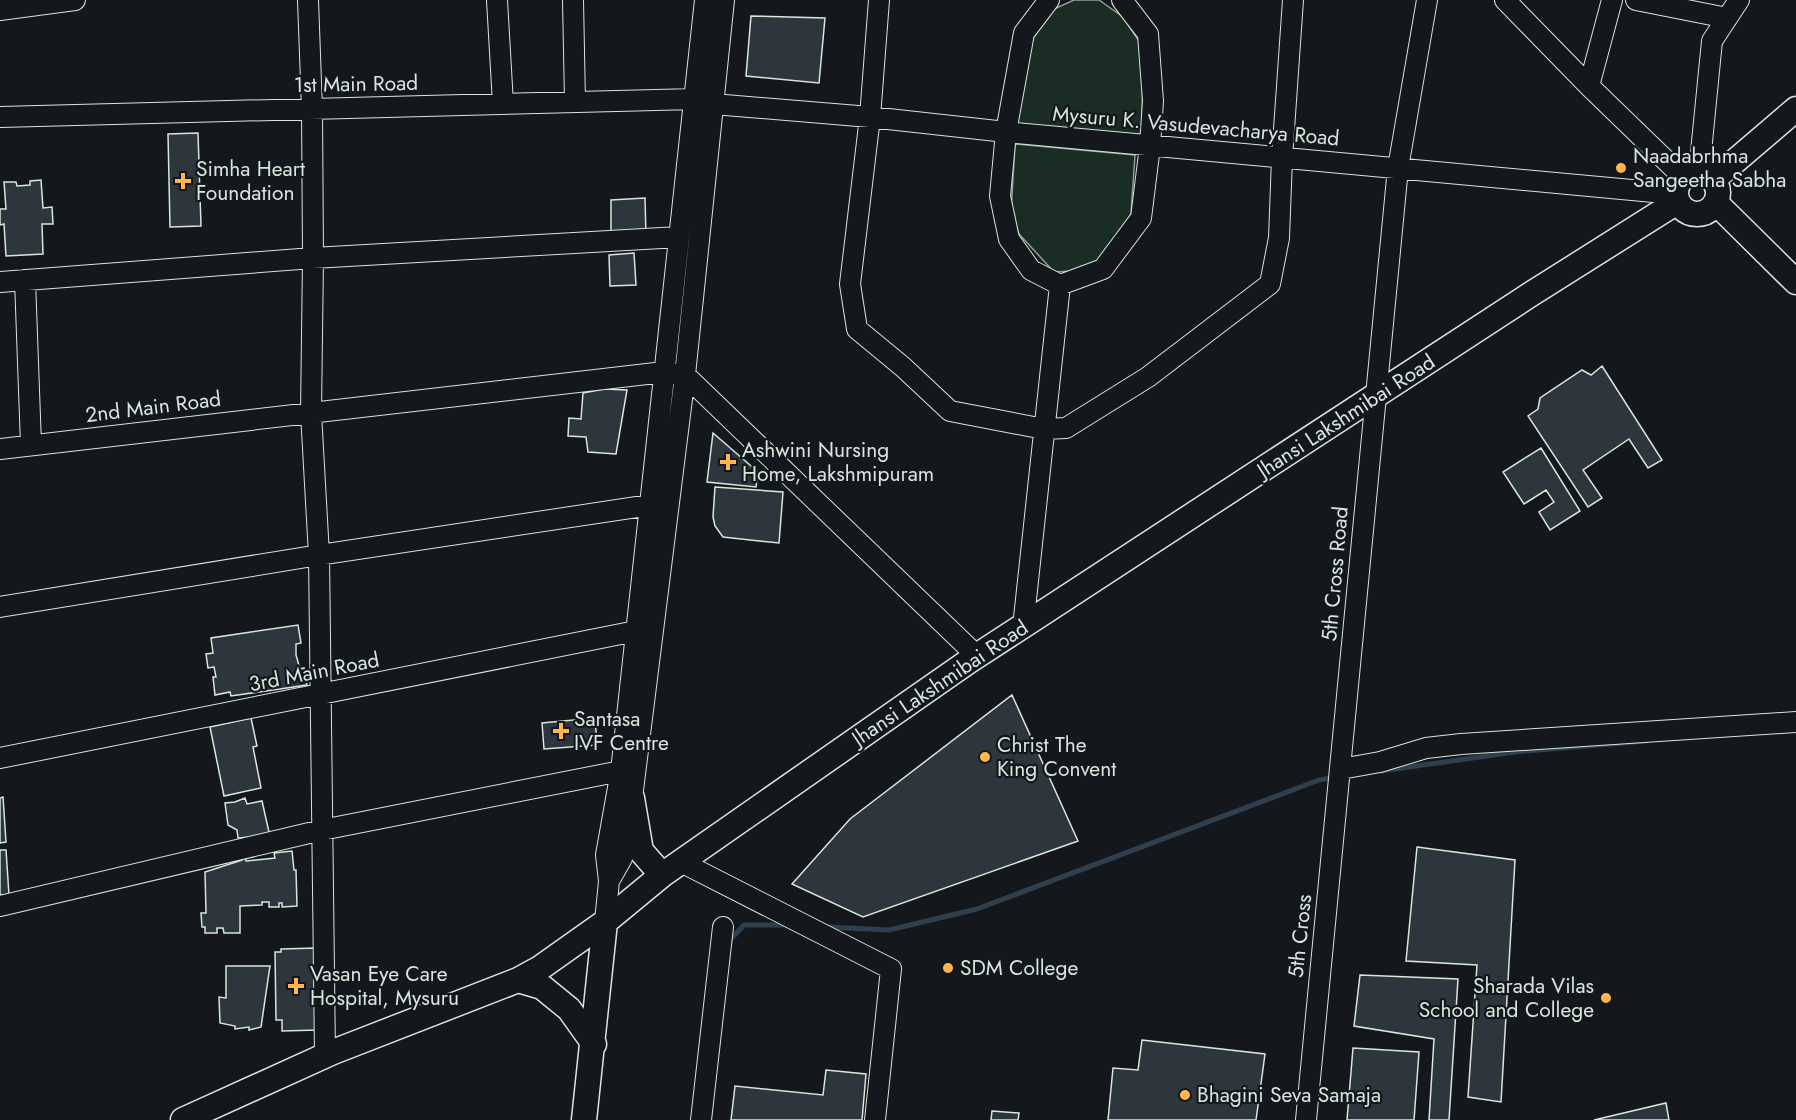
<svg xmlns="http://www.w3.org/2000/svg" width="1796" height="1120" viewBox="0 0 1796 1120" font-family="Jost,sans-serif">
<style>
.green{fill:#1a2d24;stroke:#939e99;stroke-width:1.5}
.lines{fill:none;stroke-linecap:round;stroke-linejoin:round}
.stream{stroke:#2f3f4d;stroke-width:5}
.building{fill:#2c363c;stroke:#d8e6dc;stroke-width:1.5}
.minor-casing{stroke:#d8e6dc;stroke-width:22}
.major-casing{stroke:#d8e6dc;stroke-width:27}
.minor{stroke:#14181c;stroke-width:20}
.major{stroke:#14181c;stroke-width:24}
.poi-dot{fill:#ffb74d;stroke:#14181c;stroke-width:2}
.labels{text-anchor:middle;stroke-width:4.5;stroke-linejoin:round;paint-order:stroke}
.street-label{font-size:21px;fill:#d8e6dc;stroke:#14181c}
.poi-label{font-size:21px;fill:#d8e6dc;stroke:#14181c;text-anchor:start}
</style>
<rect width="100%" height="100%" fill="#14181c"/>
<!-- green -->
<path class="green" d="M1074 0H1099L1123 17 1143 47 1142 135 1016 124 1032 39 1054 9Z
M1015 144 1135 155 1131 214 1114 240 1091 270 1054 272 1019 234 1011 212Z"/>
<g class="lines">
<!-- stream -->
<path class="stream" d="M1381 771 1515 752 1646 741
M826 927 889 930 977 909 1319 780 1336 777
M730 943V940L744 925H789"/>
</g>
<!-- building -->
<path class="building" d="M751 16 825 18 819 83 746 76Z
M198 133 201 226 170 227 168 134Z
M41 180 43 208 52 207 53 224H42L43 254 6 256 4 224 0 225V209H6L4 182H16L17 186 30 185V181Z
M645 198 646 236 611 238V200Z
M634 253 636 285 610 286 609 255Z
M1602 366 1662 460 1648 468 1629 439 1583 470 1602 498 1588 507 1528 416 1538 409 1540 398 1582 370 1591 375Z
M604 389 627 390 616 454 588 452 586 437 568 436 569 418 581 419 583 393Z
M713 433 758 472 756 487 707 482Z
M1541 448 1580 511 1550 530 1539 512 1554 502 1546 490 1524 504 1503 472Z
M715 487 783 492 779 543 723 537 715 526 713 517Z
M298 625 301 643 296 644V655L300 669 304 668 307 685 231 696 230 692 215 695 213 677H216L214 667 208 668 206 654 213 653 211 638Z
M1012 695 1078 841 863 917 792 884 850 819Z
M251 718 257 746 253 747 261 788 224 796 210 727Z
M595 718 597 745 544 749 542 723Z
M3 797 6 842 0 843V798Z
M245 798 247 804 262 801 271 841 253 845 251 837 238 838 237 830 228 825 225 803 235 802Z
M1417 847 1515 860 1501 1102 1468 1097 1477 965 1406 961Z
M0 850H6L9 895H0Z
M292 851 294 870H296L297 906 282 907V903H279V907H269V902H262V905L240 906V933H224L223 928H217V933H205V927H202L201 913H206L205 872 242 860 245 855 246 861 275 858 274 853Z
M316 948 318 1030 282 1031V1020H276L275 952H281V949Z
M226 966H270L261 1027 249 1030V1027L235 1029V1026L220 1023 219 997 226 998Z
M1360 975 1458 979 1449 1120H1429L1434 1039 1354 1026Z
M1142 1040 1265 1054 1256 1120H1108L1113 1068 1138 1070Z
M1353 1048 1419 1052 1414 1120H1347Z
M826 1070 866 1074 862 1120H731L735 1086 823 1095Z
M1666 1103 1669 1120H1594Z
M992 1111 1019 1113 1018 1120H991Z"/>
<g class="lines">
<defs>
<path id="minor" d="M308 0 312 109 313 258 311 413 319 555 325 1056
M497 0 503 104
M573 0 575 102
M879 0 870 117 850 284 857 329 903 367 950 411 1044 429 1066 428 1148 377 1270 284 1279 238 1282 158 1293 0
M1049 0 1024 33 1006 132 1000 196 1009 239 1031 270 1060 285 1103 269 1141 218 1150 146 1153 101 1148 34 1122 0
M1505 0 1589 86 1683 177
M1636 0 1727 18
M0 10 75 0
M1589 86 1612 0
M0 117 695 99 713 104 870 117 1006 132 1675 194
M1699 172 1712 41 1739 0
M25 280 31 445
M0 282 313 258 679 237
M0 449 664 372 685 375 977 656
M0 607 319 555 650 505
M1023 627 1060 285
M0 758 636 631
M1341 769 1380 762 1426 748 1461 744 1796 722
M681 862 891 969 875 1120
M609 881 622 858 632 798 685 375 724 0
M0 906 322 830 621 771
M605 922 609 881 606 855 621 771 705 0
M701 1120 723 927
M1306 1120 1398 168 1427 0"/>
<path id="major" d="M1676 193a21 21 0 1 1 42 0a21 21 0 1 1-42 0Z
M1713 180 1796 109
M1716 203 1796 282
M632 798 641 851 662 875
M518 980 542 987 569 1009 594 1044
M183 1120 333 1052 518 980 540 968 605 922 662 875 969 661 1528 296 1677 202
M584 1120 605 922"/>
</defs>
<!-- minor casing -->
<use href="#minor" class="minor-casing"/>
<!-- major casing -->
<use href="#major" class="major-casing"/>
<!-- minor -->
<use href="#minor" class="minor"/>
<!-- major -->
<use href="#major" class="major"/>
</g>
<!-- markers -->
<g class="poi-dot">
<circle cx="1621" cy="168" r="6"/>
<path d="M180 172h6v6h6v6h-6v6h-6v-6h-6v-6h6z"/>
<path d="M725 453h6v6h6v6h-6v6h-6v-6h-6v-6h6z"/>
<path d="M558 722h6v6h6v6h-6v6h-6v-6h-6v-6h6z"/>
<circle cx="985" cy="757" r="6"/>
<circle cx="948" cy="968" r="6"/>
<path d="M293 977h6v6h6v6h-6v6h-6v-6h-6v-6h6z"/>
<circle cx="1606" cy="998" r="6"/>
<circle cx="1185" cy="1095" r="6"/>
</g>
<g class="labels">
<!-- street labels -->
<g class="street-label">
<text transform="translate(356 84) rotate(-1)" y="7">1st Main Road</text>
<text transform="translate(1196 126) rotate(5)" y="7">Mysuru K. Vasudevacharya Road</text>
<text transform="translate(153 407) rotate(-7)" y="7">2nd Main Road</text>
<text transform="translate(1346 416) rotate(-33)" y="7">Jhansi Lakshmibai Road</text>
<text transform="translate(1335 574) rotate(-85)" y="7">5th Cross Road</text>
<text transform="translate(314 672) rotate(-11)" y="7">3rd Main Road</text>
<text transform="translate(940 683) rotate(-34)" y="7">Jhansi Lakshmibai Road</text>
<text transform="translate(1300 936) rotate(-84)" y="7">5th Cross</text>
</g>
<!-- poi labels -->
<g class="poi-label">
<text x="1633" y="163">Naadabrhma<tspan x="1633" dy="24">Sangeetha Sabha</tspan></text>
<text x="196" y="176">Simha Heart<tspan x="196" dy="24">Foundation</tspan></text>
<text x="742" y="457">Ashwini Nursing<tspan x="742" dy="24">Home, Lakshmipuram</tspan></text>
<text x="574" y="726">Santasa<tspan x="574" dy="24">IVF Centre</tspan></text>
<text x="997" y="752">Christ The<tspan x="997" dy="24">King Convent</tspan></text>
<text x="960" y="975">SDM College</text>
<text x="310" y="981">Vasan Eye Care<tspan x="310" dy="24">Hospital, Mysuru</tspan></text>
<text x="1594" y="993" text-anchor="end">Sharada Vilas<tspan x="1594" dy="24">School and College</tspan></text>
<text x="1197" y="1102">Bhagini Seva Samaja</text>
</g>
</g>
</svg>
